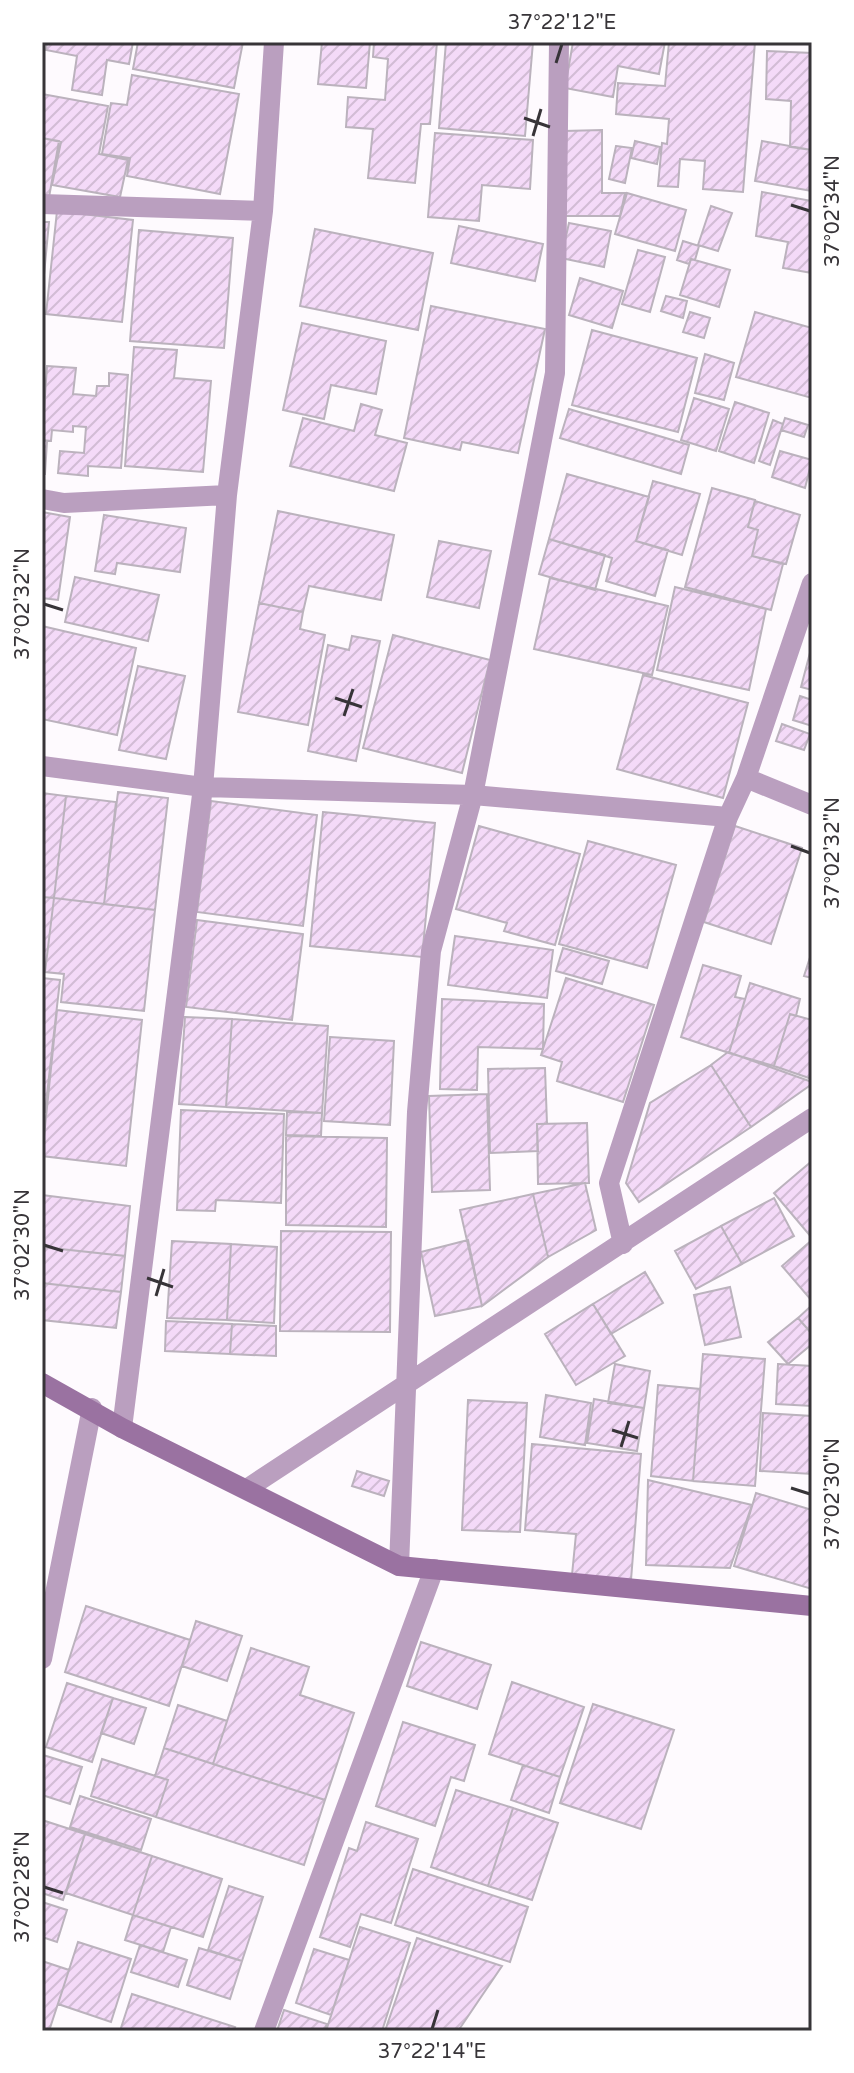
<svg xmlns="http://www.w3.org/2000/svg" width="854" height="2073" viewBox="0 0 854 2073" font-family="'Varela Round',sans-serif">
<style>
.building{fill:url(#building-hatch);stroke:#bbb2bd;stroke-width:2}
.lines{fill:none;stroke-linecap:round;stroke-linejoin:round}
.street{stroke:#ba9fbf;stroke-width:20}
.secondary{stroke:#9a72a1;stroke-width:20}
.ticks{fill:none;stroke:#373438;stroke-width:3}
.neatline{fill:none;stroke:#373438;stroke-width:3}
.ticks-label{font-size:20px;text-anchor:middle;fill:#373438}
</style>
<defs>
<pattern id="building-hatch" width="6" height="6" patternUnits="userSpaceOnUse" patternTransform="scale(2)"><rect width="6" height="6" fill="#f4daf8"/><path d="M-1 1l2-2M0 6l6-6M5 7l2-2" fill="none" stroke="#d2bcd5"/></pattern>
</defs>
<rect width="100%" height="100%" fill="#fefafe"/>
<!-- building -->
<path class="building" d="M47 42H133L129 64 107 60 102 95 72 90 77 56 46 50Z
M138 42H243L234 88 133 69Z
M322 42H370L366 88 318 84Z
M374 42H437L430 124H421L415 183 368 178 373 129 346 127 348 97 385 100 388 59 373 57Z
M446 42H533L525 136 439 128Z
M573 42H665L659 74 618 66 613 97 565 88Z
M669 42H755L743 192 703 189 705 161 680 159 678 187 658 186 662 143 667 144 669 119 616 114 618 83 665 86Z
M767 51 812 53V150L790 147 791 101 766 99Z
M132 75 239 94 220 194 127 176 130 158 102 154 111 103 127 105Z
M42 94 108 106 99 154 128 160 120 197 52 185 61 142 42 138Z
M602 130V193H625L620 216H564V131Z
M435 133 533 140 530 189 482 185 479 221 428 217Z
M42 138 59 141 48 203 42 202Z
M635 141 660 147 657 164 631 158Z
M762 141 812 150V191L755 181Z
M616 146 632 148 625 183 609 179Z
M762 192 812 201V273L783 268 788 242 756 236Z
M627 193 686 210 675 251 615 234Z
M711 206 732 213 718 251 698 245Z
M57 211 133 220 122 322 46 314Z
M42 222H49L42 296Z
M569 223 611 231 604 267 561 258Z
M459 226 543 244 535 281 451 263Z
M315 229 433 253 418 330 300 306Z
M139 230 233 238 224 348 130 341Z
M683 241 699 246 695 260 691 259 689 264 677 260Z
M638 250 665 257 650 312 622 304Z
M691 259 730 270 719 307 680 295Z
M580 278 623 291 612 328 569 315Z
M666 296 687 301 683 318 661 311Z
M431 306 545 329 518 453 462 442 460 450 404 438Z
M690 312 710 318 704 338 683 332Z
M755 312 812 328V398L736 377Z
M302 323 386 341 376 394 331 385 324 419 283 410Z
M592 330 697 358 678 432 572 405Z
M134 347 177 350 174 378 211 381 203 472 125 466Z
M705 354 734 363 724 400 695 393Z
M47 366 76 368 73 394 96 396 97 386H109V373L128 375 121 468 88 466V476L58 473 60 451 84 453 86 427 73 426V432L52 430 51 441 42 440Z
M694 398 729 409 716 451 681 440Z
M735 402 769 413 754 463 719 451Z
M361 404 382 410 375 435 407 443 394 491 290 466 303 418 354 431Z
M569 409 689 445 681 474 560 438Z
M785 418 808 425 804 437 781 430Z
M773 420 783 424 770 465 759 461Z
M42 440 47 441 45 474H42Z
M780 451 812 460 805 488 772 477Z
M567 474 649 497 636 541 668 550 655 596 606 581 612 558 549 539Z
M653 481 700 494 682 555 636 541Z
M712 488 755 500 748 527 758 530 752 556 783 564 771 610 685 587Z
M755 501 800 515 786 564 752 556 758 530 748 527Z
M278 511 394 535 381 600 309 586 303 612 259 603Z
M42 512 70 517 58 600 42 598Z
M104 515 186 528 180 572 117 563 115 574 95 571Z
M549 539 605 555 595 590 539 574Z
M439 541 491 551 479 608 427 597Z
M75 577 159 595 148 641 65 622Z
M550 578 668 606 652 675 534 649Z
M675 587 766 609 749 690 657 670Z
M259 603 303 612 300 629 325 635 308 725 238 712Z
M42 626 136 648 117 735 42 719Z
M393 635 490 660 462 773 363 748Z
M352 636 380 641 356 761 308 751 328 645 349 650Z
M812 645V690L801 687Z
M138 666 185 676 166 759 119 750Z
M643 675 748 703 723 798 617 769Z
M800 696 812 700V726L793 720Z
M782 724 810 734 804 750 776 741Z
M118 792 168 798 155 910 104 904Z
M42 793 66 796 54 898 42 897Z
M66 796 116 802 104 904 54 898Z
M211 801 317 815 303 926 197 912Z
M323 812 435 823 422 957 310 946Z
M479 826 580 854 555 945 504 931 507 923 456 909Z
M735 826 802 848 771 944 704 922Z
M588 841 676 865 647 968 559 944Z
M42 897 54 898 45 972 42 971Z
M54 898 155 910 144 1011 61 1002 64 974 45 972Z
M197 920 303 934 292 1020 186 1007Z
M455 936 553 950 547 998 448 985Z
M563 948 609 961 602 984 556 971Z
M812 951V978L804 976Z
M703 965 741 976 735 997 745 999 729 1053 681 1037Z
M42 978 60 980 45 1112H42Z
M566 978 654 1005 623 1102 557 1081 562 1062 541 1055Z
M750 983 800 999 796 1016 790 1014 774 1066 729 1053Z
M442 999 544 1004 543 1049 478 1047 477 1090 440 1089Z
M57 1010 142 1020 126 1166 42 1156Z
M790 1014 812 1020V1079L774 1066Z
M185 1017 232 1019 226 1107 179 1104Z
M232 1019 328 1026 322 1113 226 1107Z
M330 1037 394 1041 390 1125 324 1121Z
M728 1052 812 1082V1084L751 1127 711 1065Z
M711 1065 751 1127 639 1202 626 1183 650 1103Z
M545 1068 547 1124H537L538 1151 490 1153 488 1069Z
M487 1094 490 1190 432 1192 429 1096Z
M181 1110 284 1114 281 1203 216 1200 215 1211 177 1210Z
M287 1112 322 1113 321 1136 286 1135Z
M587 1123 589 1183 538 1184 537 1124Z
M286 1136 387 1138 386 1227 286 1225Z
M812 1161V1238L774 1193Z
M585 1183 596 1230 548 1257 533 1194Z
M533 1194 548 1257 482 1306 460 1210Z
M42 1195 130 1206 125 1256 42 1247Z
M774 1198 794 1236 742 1264 721 1226Z
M721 1226 742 1264 696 1289 675 1251Z
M281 1231 391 1232 390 1332 280 1331Z
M468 1240 482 1306 435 1316 421 1252Z
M812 1240V1301L782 1266Z
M172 1241 231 1244 227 1320 167 1318Z
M231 1244 277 1247 274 1323 227 1320Z
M42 1247 125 1256 121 1292 42 1283Z
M645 1272 663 1303 611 1334 593 1304Z
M42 1283 121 1292 116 1328 42 1320Z
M730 1287 741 1337 705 1345 694 1295Z
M593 1304 625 1356 576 1385 545 1334Z
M812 1305V1334L798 1318Z
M798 1318 812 1334V1344L788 1364 768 1342Z
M166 1321 232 1324 230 1354 165 1351Z
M232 1324 276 1326V1356L230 1354Z
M703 1354 765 1359 755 1486 693 1481Z
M615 1364 650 1371 644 1408 608 1403Z
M778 1364 812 1366V1406L776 1404Z
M658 1385 700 1389 693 1481 651 1476Z
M546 1395 591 1403 585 1445 540 1437Z
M594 1399 644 1408 637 1451 587 1443Z
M468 1400 527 1403 520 1532 462 1530Z
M763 1413 812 1416V1474L760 1471Z
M532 1444 641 1454 631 1580 572 1575 576 1534 525 1530Z
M357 1471 389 1481 384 1496 352 1486Z
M648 1480 752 1505 730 1568 646 1565Z
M756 1493 812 1510V1589L734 1566Z
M86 1606 190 1640 169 1706 65 1672Z
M196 1621 242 1636 227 1681 182 1666Z
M421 1642 491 1665 477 1709 407 1686Z
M251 1648 309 1667 300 1695 354 1713 325 1800 213 1764Z
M512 1682 584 1707 560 1777 489 1754Z
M67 1683 113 1698 92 1762 46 1747Z
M113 1698 146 1708 134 1744 101 1733Z
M593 1704 674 1730 641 1829 560 1803Z
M178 1705 227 1721 213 1764 164 1748Z
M403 1722 475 1745 464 1781 451 1777 435 1826 376 1806Z
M164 1748 325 1800 304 1865 156 1817 168 1780 155 1776Z
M43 1755 82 1767 70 1804 42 1795Z
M102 1759 168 1780 156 1817 91 1796Z
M523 1765 560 1777 549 1813 511 1800Z
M456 1790 513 1808 488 1886 431 1867Z
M80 1796 151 1819 141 1850 70 1827Z
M513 1808 558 1823 532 1900 488 1886Z
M42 1820 85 1834 63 1900 42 1893Z
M366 1822 418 1839 391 1923 361 1914 350 1947 320 1937 349 1848 357 1851Z
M85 1834 152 1856 133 1915 66 1893Z
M152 1856 222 1879 203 1937 133 1915Z
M413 1869 528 1907 510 1962 395 1925Z
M229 1886 263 1897 242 1961 208 1950Z
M42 1902 67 1910 57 1942 42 1937Z
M133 1915 171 1927 163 1952 125 1940Z
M360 1927 410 1943 382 2031H326Z
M417 1938 502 1966 458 2031H385Z
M78 1942 131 1959 111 2022 58 2004Z
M140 1945 187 1960 178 1987 131 1972Z
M199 1948 242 1961 230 1999 187 1985Z
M314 1949 349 1960 331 2015 296 2003Z
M42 1961 69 1970 49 2031 42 2029Z
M132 1994 235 2027 233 2031H120Z
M284 2010 327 2024 324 2031H277Z"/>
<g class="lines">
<!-- street -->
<path class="street" d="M42 204 263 211
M42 499 64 503 227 495
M42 766 203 787 473 795 728 817
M746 778 812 805
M623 1244 609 1183 728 817 746 778 812 583
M122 1428 203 787 227 495 263 211 274 42
M248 1488 812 1118
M399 1566 417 1112 431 951 473 795 555 373 559 42
M42 1659 92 1408
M264 2031 434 1569"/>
<!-- secondary -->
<path class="secondary" d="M42 1383 122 1428 399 1566 812 1606"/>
</g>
<!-- ticks -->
<path class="ticks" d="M556 63 562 44M524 118 550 127M533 136 541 109M791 205 810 211M44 604 63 610M335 698 362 707M344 716 353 689M791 846 810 853M44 1245 63 1251M147 1278 173 1287M156 1296 164 1269M612 1430 638 1438M621 1447 629 1421M791 1488 810 1494M44 1887 63 1893M432 2029 438 2010"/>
<!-- border -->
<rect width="854" height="2073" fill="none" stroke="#ffffff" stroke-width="88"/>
<rect x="44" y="44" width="766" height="1985" class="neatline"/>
<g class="ticks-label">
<text x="562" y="29">37°22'12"E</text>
<text transform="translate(832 211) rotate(-90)" y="7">37°02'34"N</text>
<text transform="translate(22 604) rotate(-90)" y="7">37°02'32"N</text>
<text transform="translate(832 853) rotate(-90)" y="7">37°02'32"N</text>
<text transform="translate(22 1245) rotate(-90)" y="7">37°02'30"N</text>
<text transform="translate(832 1494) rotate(-90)" y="7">37°02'30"N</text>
<text transform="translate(22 1887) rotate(-90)" y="7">37°02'28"N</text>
<text x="432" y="2058">37°22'14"E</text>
</g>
</svg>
